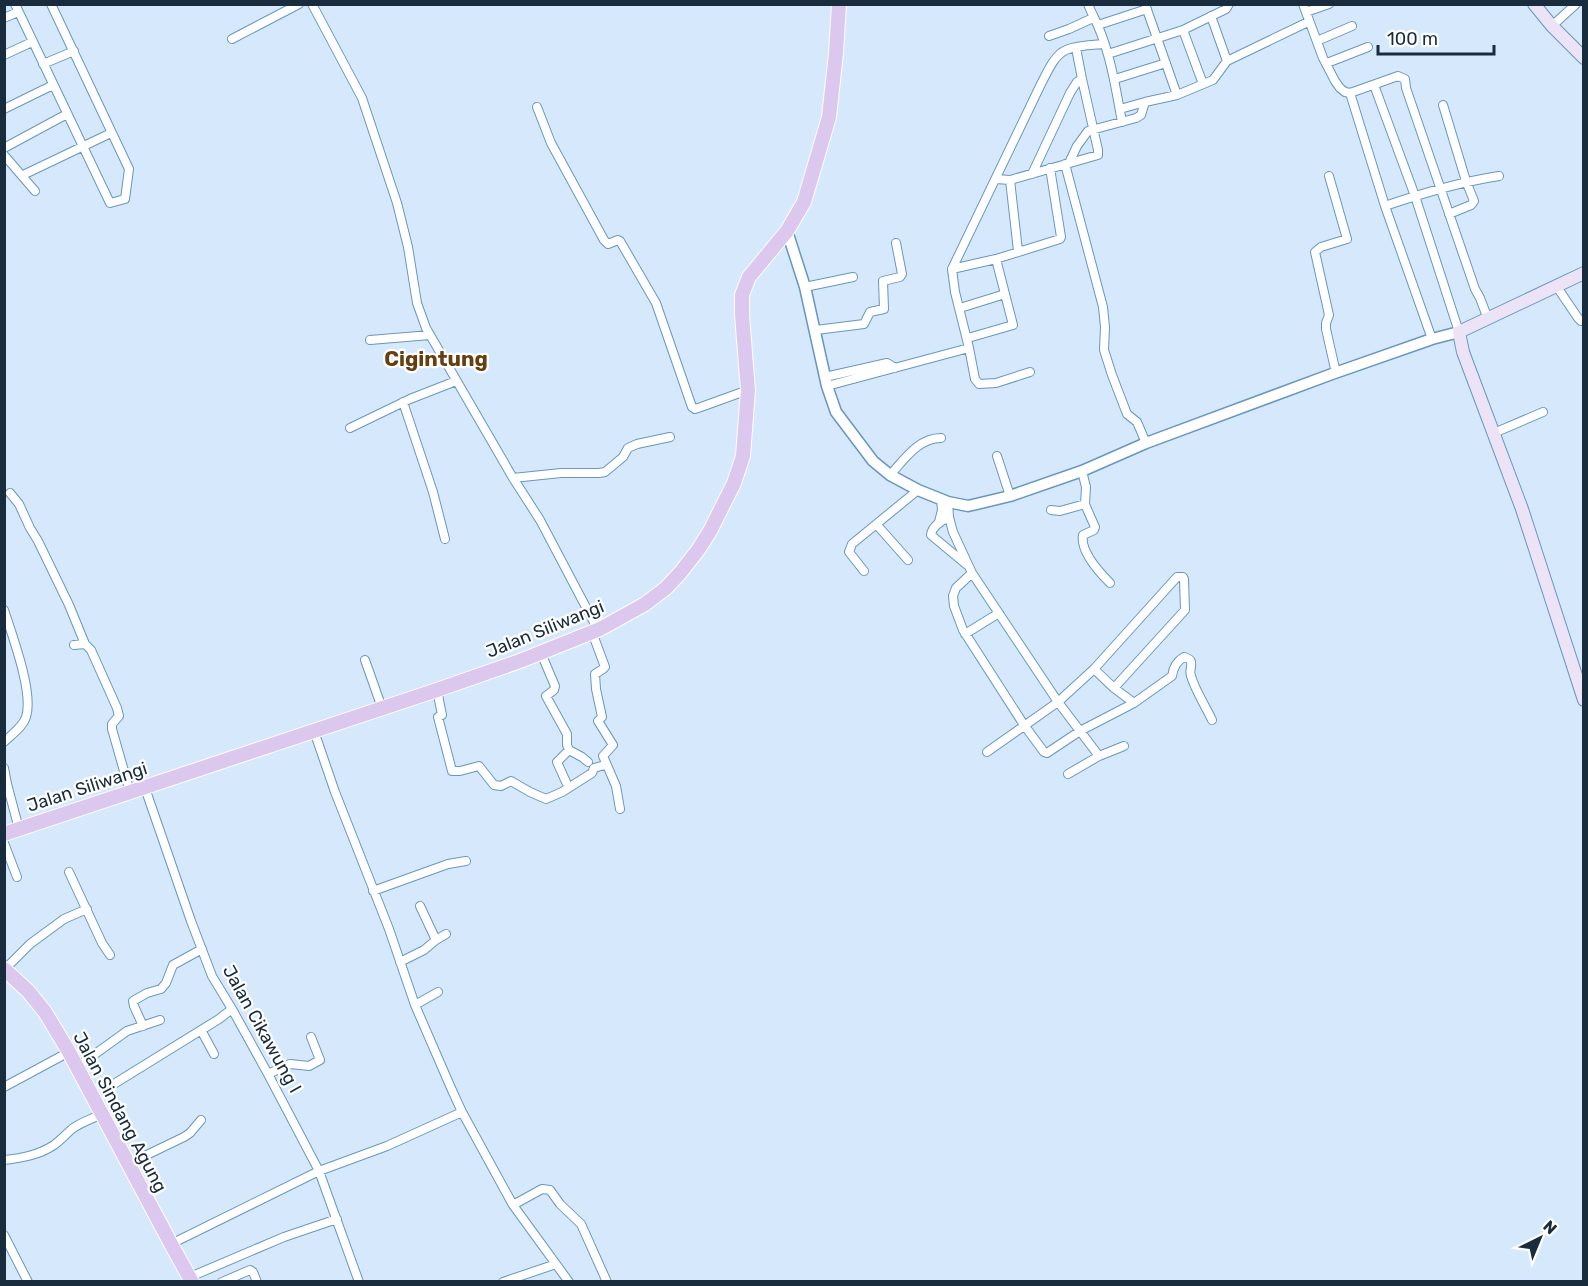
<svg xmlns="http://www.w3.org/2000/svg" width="1588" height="1286" viewBox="0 0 1588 1286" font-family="Rubik,sans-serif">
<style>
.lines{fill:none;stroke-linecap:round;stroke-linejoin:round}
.minor-casing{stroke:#6796c2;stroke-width:10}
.tertiary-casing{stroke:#6796c2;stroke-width:13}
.secondary-casing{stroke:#6796c2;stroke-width:14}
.primary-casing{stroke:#fff;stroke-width:16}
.minor{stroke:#fff;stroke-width:8}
.tertiary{stroke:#fff;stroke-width:10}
.secondary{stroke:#ede3f7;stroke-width:12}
.primary{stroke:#dcc7ef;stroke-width:14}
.labels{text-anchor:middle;stroke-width:4.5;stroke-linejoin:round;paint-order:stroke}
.street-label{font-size:18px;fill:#182c3d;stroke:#fff}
.quarter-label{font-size:21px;font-weight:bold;fill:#653f0f;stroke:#fff}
</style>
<rect width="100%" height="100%" fill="#d6e9fc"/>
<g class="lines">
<defs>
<path id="minor" d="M15 4 110 203 125 199 129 169 51 4
M312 4 362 98 397 203 408 247 417 303 426 328 513 478 540 520 598 630
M1088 4C1091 12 1095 19 1098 26 1111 56 1116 90 1122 122
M1145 4 1177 95
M1303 4 1323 58 1335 81 1340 88 1345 92 1350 93 1385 206 1432 339
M1306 12 1329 4
M1211 16 1227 61
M4 18 18 12
M1098 25 1147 9
M1552 26 1576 4
M1183 30 1203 84
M1049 36 1069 29 1093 18
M232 39 299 4
M1317 41 1352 26
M1108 54 1183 30 1226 9 1229 4
M4 55 32 42
M1327 63 1368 47
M43 64 74 51
M1115 79 1166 63
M1374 85 1415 196 1459 332
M1350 93 1398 76 1405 79 1406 88 1475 289 1480 298 1488 319
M1443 105 1466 181 1474 201 1471 205 1449 214
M537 107 551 143 604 240 608 244 618 240 620 241 656 303 692 407 695 409 701 407 748 390
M4 109 53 85
M1120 109 1145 102
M4 148 67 114
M4 155 35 191
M1069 163 1077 146 1088 131 1136 118 1141 115 1145 102 1177 95 1213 80 1227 61 1308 22
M1065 164 1103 307 1105 327 1104 350 1112 375 1127 414 1137 422 1146 443
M1032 174 1070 93 1077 82 1082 79 1076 48
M23 175 111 133
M1329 176 1347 239 1321 247 1315 252 1329 315 1326 323V329L1336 373
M996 179 1010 180 1098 155V150L1082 79
M1010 180 1018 251
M1385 206C1423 193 1460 182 1499 176
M952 269 996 259 1060 239 1061 237 1050 168
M805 287 853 277
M1557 287 1578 318 1581 321 1584 320
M960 308 1005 294
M816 330 864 324 870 312 884 309 883 281 900 277 902 274 896 243
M968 338 1013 325 996 259
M370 340 430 335
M969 348 975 379 979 384 996 383 1030 372
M825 377 887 363 895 368
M827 386 969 348 955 292 952 269 1041 84C1047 73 1054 55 1066 50 1077 45 1092 45 1104 44
M403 402 433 492 445 539
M350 428 410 399 456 381
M1494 433 1543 412
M997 456 1010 496
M1082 471 1086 487 1085 504 1087 509 1095 527 1094 530 1083 535C1080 551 1099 572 1110 583
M890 475C904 460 918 438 941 438
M513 478 561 473H599L605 472 623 457 628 448 637 444 670 437
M10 493 19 504 30 528 38 541 69 605 85 644
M948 502 949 517 953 532 972 573 1058 702 1099 756
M1051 510 1060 511 1085 504
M949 517C941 521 932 526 931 535L967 565
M939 522 942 510 941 499
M877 525 908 560
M864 571 849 552 852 544 918 490
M972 573 956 588 953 596 954 606 963 630 1024 725 1044 752 1047 753 1080 731 1134 703 1172 676C1173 668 1177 661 1184 657 1197 660 1188 668 1191 676 1195 690 1206 707 1212 720
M4 610C12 635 34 693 26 717 23 727 12 734 4 742
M592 632 605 667 603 669 595 674 596 689 602 717 598 721 613 745 603 756 616 786 620 809
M965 634 999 613
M74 645 85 644 91 650 117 708 119 716 112 724V729L130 792
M541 653 555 686 554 690 546 696 567 734V745L569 750 582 757 588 762
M365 660 382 708
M1094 669 1114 688 1134 703
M437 690 442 715 438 717 452 771H460L479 766 494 785 501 786 511 781 530 792 546 799 562 792 592 773 594 768 605 765
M314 731 335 792 389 929 415 1005 451 1088 462 1112 513 1205 569 1282
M987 752 1058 702 1094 669 1177 577H1183L1184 579 1185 610 1114 688
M4 768 7 784 19 829
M1068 774 1099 756 1124 746
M566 782 557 762 569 750
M145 788 191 921 212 976 232 1009 268 1074 319 1171 359 1282
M4 843 17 877
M69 872 102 943 110 955
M373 891 448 864 466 861
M420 906 436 940 446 934
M400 962 424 950 436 940
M5 969 30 944 64 919 87 909
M415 1005 438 992
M143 1026 134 1006 133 1001 147 993 161 989 166 983 173 965 202 949
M201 1030 214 1054
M77 1067 127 1031 160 1020
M268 1074 290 1064 309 1066 320 1060 311 1037
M4 1087 69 1052
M109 1087 219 1019 232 1009
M4 1160C22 1158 39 1155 54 1145 61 1140 66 1134 72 1129 81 1122 92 1119 102 1114
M128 1164 184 1137 190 1133 201 1120
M513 1205 542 1189 550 1190 560 1204 581 1224 607 1282
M4 1235 28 1282
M171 1244 319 1171 387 1146 462 1112
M190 1277 284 1237 337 1219
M222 1282 250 1270 253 1272 257 1282
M503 1282 556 1264"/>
<path id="tertiary" d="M787 231 805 287 827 386 836 412 873 461 890 475 918 490 948 502 968 506 1010 496 1082 471 1146 443 1332 374 1432 339 1459 332"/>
<path id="secondary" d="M1534 4 1552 26 1584 58
M1584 273 1459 332 1463 352 1522 509 1584 700"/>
<path id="primary" d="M4 834 437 690 520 661 600 629 645 604 666 588 680 573 698 550 710 531 734 483 743 456 748 390 742 315V295L749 277 787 231 804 202 829 117 836 53 839 4
M4 969 28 991 45 1012 69 1052 171 1244 192 1282"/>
</defs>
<!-- minor casing -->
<use href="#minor" class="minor-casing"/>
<!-- tertiary casing -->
<use href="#tertiary" class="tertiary-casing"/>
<!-- secondary casing -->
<use href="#secondary" class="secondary-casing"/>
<!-- primary casing -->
<use href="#primary" class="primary-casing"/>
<!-- minor -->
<use href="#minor" class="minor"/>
<!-- tertiary -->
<use href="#tertiary" class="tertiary"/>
<!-- secondary -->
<use href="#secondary" class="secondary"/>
<!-- primary -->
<use href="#primary" class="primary"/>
</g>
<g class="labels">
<!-- street labels -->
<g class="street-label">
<text transform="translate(545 629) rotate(-22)" y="6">Jalan Siliwangi</text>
<text transform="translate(87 787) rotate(-18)" y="6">Jalan Siliwangi</text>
<text transform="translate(262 1029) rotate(61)" y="6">Jalan Cikawung I</text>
<text transform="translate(120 1112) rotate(62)" y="6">Jalan Sindang Agung</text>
</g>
<!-- quarter labels -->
<g class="quarter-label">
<text x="436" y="366">Cigintung</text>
</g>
</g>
<!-- border -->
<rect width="1588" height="1286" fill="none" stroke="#182c3d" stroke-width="12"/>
<!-- north arrow -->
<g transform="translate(1540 1238) rotate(43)" stroke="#ffffff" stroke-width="4.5" paint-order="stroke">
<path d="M0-4.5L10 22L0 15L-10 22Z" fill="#182c3d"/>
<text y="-9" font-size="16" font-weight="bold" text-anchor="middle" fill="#182c3d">N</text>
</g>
<!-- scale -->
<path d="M1378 45v9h116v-9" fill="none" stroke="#182c3d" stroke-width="3"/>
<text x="1387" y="45" font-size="18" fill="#182c3d" stroke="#ffffff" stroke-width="4.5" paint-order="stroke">100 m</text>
</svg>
